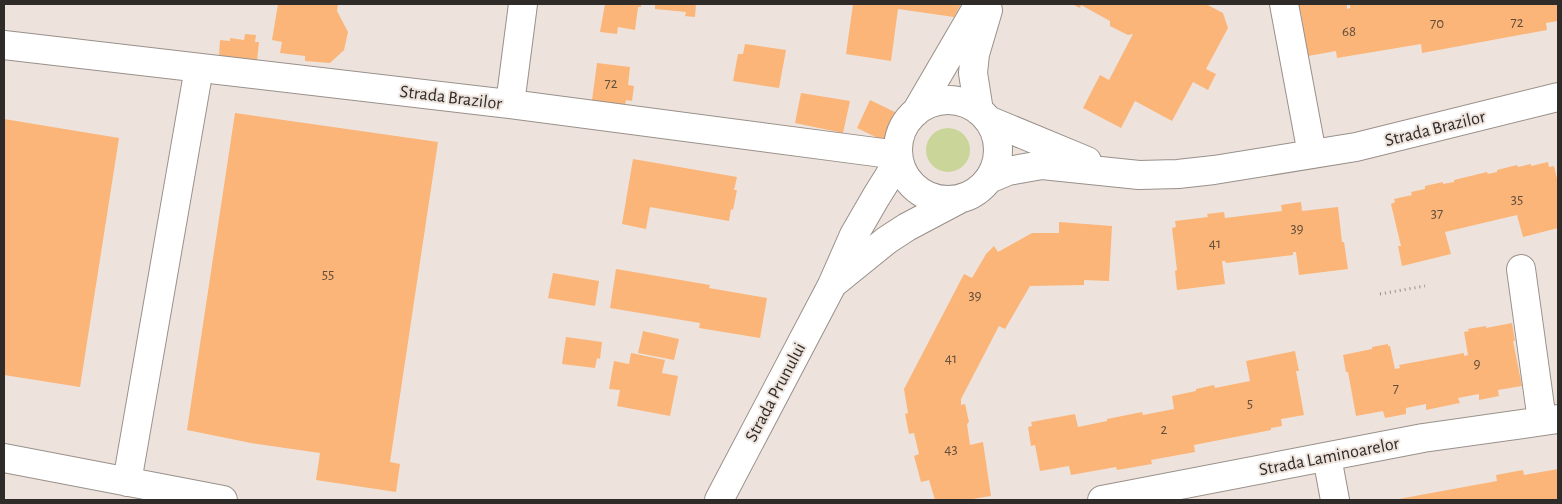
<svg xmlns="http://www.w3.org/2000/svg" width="1562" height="504" viewBox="0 0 1562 504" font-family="'Alegreya Sans',sans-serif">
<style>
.green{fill:#c9d599}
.building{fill:#fbb578}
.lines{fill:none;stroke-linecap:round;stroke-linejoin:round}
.minor-casing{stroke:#99908a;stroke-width:30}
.path{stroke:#958d88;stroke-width:3;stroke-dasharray:1 4;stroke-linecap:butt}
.minor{stroke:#fff;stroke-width:28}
.labels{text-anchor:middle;stroke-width:4;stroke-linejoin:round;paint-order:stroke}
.number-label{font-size:15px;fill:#624e3c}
.street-label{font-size:18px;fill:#2f2b28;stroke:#ede3dc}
</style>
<rect width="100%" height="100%" fill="#ede3dc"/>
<!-- green -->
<path class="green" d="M926 150a22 22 0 1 1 44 0a22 22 0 1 1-44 0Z"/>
<!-- building -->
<path class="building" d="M278 4H338L337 11 348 32 344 50 330 63 305 61V56L280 53 282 42 272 40Z
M605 4H641V7H638L635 30 618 27 617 34 600 32Z
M655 4H696L695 17 685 16 686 12 655 9Z
M853 4H961L954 17 898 9 891 61 846 54Z
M1072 4H1206L1223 13 1228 28 1206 69 1216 74 1208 90 1193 82 1172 121 1135 101 1121 128 1083 108 1100 75 1109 80 1133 34 1128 35 1110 26V21L1081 5 1080 8Z
M1296 4H1347V9L1350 8V5L1358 4H1558V21L1546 23 1547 30 1422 53 1421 44 1337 58 1336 51 1308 56 1301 13 1298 14Z
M245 34 256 35 255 42H259L257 61 219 56 220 40 230 41V38L244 40Z
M745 44 786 50 779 88 733 81 738 54H743Z
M597 63 630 67 628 85 634 86 632 101 626 100 625 105 592 100Z
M801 93 850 101 843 133 795 123Z
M870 100 897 113 884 141 857 128Z
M235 113 438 142 390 462 400 464 396 492 316 480 320 453 251 443 187 430Z
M4 119 119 138 80 387 4 375Z
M633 159 737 177 734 190H737L733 210 731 209 729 221 650 207 646 229 622 224Z
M1548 162 1549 167 1554 166 1558 183V228L1523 237 1517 215 1483 223 1445 232 1451 254 1402 266 1398 246H1401L1391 204 1395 202 1394 199 1412 195 1411 192 1425 189V186L1443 182V184L1454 182V180L1487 172 1488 174 1497 172V170L1517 165 1518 167 1531 164V166Z
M1301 202 1302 211 1338 207 1342 242H1344L1348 269 1299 275 1296 252H1293V255L1226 263 1225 261H1222L1225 284 1177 290 1175 271 1177 270 1172 228 1176 227 1175 221 1208 217 1207 214 1224 212 1225 218 1282 211 1281 205Z
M1059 222 1112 226 1109 281 1084 280V285L1030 286 1005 329 999 326 961 399V405L965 404 969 422 967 424 970 445 983 442 991 496 966 500H935L929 480 921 482 914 456 919 454 914 433 909 434 905 414 908 413 904 389 964 274 972 278 986 254 994 246 998 252 1032 233H1059Z
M616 269 710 285 709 288 767 298 760 338 699 328 700 323 610 308Z
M553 273 599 281 595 306 548 298Z
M1512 323 1515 341H1513L1522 386 1498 390 1499 396 1479 400V394L1458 398 1460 403 1445 406 1426 410V404L1406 408V414L1385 418 1383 411 1356 416 1348 372H1346L1343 355 1372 349V347L1388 344V346H1390L1395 369 1400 368 1399 365 1464 353V356L1468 355 1464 332 1469 331 1468 329 1486 326V328Z
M643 331 679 339 674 360 638 353Z
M566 337 602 342 600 359 597 358 595 368 562 364Z
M1295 351 1299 371H1296L1304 415 1281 419 1282 426 1271 428V430L1194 445 1195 452 1151 460 1152 464 1117 470 1116 467 1071 475 1069 466 1040 471 1035 445 1031 446 1028 427 1032 426 1031 422 1075 414 1078 427 1107 421V419L1142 412 1143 415 1174 409 1172 396 1196 391V389L1214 385 1215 388 1250 381 1246 361Z
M631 353 665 360 662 373 678 376 670 416 617 406 620 390 609 389 614 361 629 364Z
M1558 469V500H1393L1497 481 1496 475 1523 470 1524 475Z"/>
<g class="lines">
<defs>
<path id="minor" d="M1284 4 1312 154
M4 45 510 104 898 155
M898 150a50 50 0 1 1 100 0a50 50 0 1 1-100 0Z
M510 104 523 4
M979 111 973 73 975 54 988 10
M916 112 979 4
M988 120 1087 161
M989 179 1008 171 1042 165 1139 175 1178 174 1214 170 1356 147 1558 97
M1521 269 1542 421
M835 282 887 240 907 227 958 200
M1327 457 1335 500
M4 458 223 500
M127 482 199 68
M719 500 832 285 854 235 876 197 899 160
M1102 500 1423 438 1558 419"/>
</defs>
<!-- minor casing -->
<use href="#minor" class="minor-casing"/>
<!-- path -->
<path class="path" d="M1380 294 1425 286"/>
<!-- minor -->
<use href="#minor" class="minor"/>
</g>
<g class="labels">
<!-- number labels -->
<g class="number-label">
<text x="1517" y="27">72</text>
<text x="1437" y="28">70</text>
<text x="1349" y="36">68</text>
<text x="611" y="88">72</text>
<text x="1517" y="204">35</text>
<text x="1437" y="218">37</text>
<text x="1297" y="233">39</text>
<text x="1215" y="248">41</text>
<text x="328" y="279">55</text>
<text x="975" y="300">39</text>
<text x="951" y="363">41</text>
<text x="1477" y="368">9</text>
<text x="1396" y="393">7</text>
<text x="1250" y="408">5</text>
<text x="1164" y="434">2</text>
<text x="951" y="454">43</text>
</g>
<!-- street labels -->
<g class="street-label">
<text transform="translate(451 97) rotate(7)" y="6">Strada Brazilor</text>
<text transform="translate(1435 128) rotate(-14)" y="6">Strada Brazilor</text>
<text transform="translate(775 392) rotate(-62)" y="6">Strada Prunului</text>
<text transform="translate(1329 456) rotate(-11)" y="6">Strada Laminoarelor</text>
</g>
</g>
<!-- border -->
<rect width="1562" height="504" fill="none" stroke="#2f2b28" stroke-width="10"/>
</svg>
